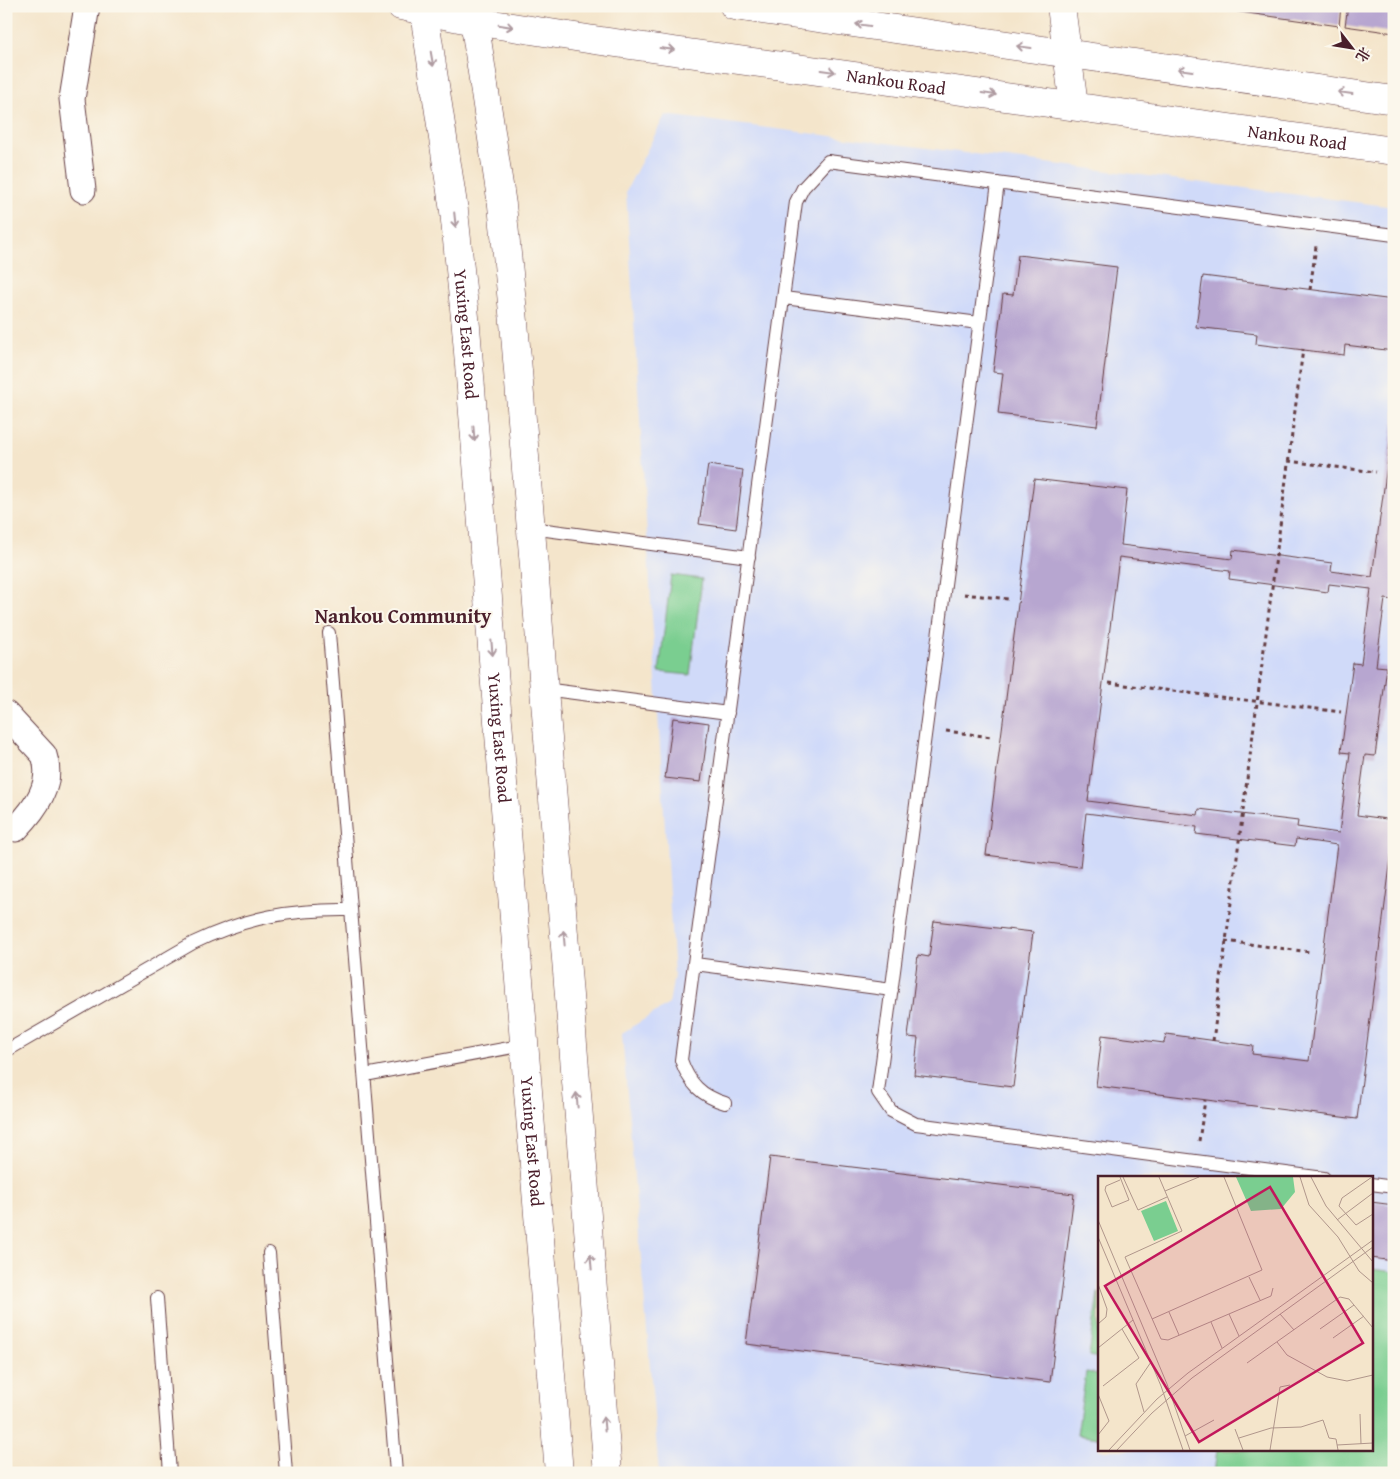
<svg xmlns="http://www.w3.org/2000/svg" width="1400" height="1479" viewBox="0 0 1400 1479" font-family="'Gentium Book Plus','Noto Serif SC',serif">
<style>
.built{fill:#d0daf9;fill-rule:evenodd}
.green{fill:#7ace90;stroke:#62765e}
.building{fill:#b7a6d0;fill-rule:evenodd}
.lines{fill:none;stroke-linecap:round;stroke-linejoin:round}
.service-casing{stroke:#643d43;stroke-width:14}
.minor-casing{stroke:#643d43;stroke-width:27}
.tertiary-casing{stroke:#643d43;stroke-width:29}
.secondary-casing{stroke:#643d43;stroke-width:29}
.path{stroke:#643d43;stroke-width:3;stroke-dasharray:4 4;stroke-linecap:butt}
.service{stroke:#fff;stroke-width:12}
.minor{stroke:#fff;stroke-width:25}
.tertiary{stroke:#fff;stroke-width:28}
.secondary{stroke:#fff;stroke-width:28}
.oneway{stroke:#ae9aa0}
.labels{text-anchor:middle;stroke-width:4;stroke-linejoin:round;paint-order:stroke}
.street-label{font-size:18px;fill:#4a1f2b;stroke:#fbf7ec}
.quarter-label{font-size:20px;font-weight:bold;fill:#4a1f2b;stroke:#fbf7ec}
.inset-road{fill:none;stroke:#b0968b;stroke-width:1}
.view{fill:#c2185b;fill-opacity:0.15;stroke:#c2185b;stroke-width:2.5}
.inset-edge{fill:none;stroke:#4a1f2b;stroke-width:2.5}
</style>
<rect width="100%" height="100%" fill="#fbf7ec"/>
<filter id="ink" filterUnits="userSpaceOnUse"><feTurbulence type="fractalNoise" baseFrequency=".02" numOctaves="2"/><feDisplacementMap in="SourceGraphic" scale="10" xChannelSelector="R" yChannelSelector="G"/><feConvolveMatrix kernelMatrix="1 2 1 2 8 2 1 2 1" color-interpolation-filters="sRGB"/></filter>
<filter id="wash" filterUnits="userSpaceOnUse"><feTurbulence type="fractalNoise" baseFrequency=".0096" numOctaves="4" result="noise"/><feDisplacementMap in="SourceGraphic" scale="20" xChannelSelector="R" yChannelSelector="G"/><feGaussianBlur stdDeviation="1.12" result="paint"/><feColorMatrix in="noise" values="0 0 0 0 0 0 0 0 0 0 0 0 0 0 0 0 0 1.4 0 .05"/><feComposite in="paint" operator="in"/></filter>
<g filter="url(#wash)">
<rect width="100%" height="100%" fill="#f4e5cb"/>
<!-- built -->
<path class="built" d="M665 115 1394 207V1473H659L622 1033 669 1004 674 976 626 191ZM1099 1178H1371V1450H1099Z"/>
<!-- green -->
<path class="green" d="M671 575 702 579 690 675 659 672Z
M1371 1269 1394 1272V1473H1214L1217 1450H1371Z
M1098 1293H1099V1358L1089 1356Z
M1086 1372 1099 1374V1438L1077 1435Z"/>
<g id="blocks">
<!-- building -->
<path class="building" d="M1198 6H1341L1339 26Z
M1348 6H1394V33L1345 26Z
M1018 255 1117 267 1097 426 998 414 1003 373 993 372 1003 294 1013 295Z
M1203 276 1394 300V351L1345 345 1344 355 1256 344 1257 334 1196 327Z
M1393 421 1394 600 1385 599 1376 666 1387 667 1375 756 1365 755 1357 815 1394 820V835L1357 1119 1096 1086 1102 1035 1164 1043 1166 1034 1253 1046 1252 1054 1309 1061 1337 845 1296 839 1295 846 1196 834 1197 827 1086 813 1080 867 986 855 1034 479 1127 490 1121 545 1232 559 1233 550 1332 563 1331 571 1372 577ZM1119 557 1230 571 1229 579 1328 592 1329 584 1371 589 1361 664 1353 663 1341 752 1350 753 1339 833 1297 827 1298 821 1199 809 1198 815 1088 801Z
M708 465 743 470 736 529 699 524Z
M673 718 709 723 701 782 665 778Z
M934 921 1033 932 1013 1087 914 1075 918 1038 908 1037 918 955 929 957Z
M770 1157 1074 1194 1050 1382 746 1344Z
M1371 1202 1394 1205V1261L1371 1258Z"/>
</g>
</g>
<g filter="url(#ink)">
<use href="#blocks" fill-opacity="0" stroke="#643d43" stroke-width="1"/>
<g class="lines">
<defs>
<path id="service" d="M998 183 878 1092 891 1111 916 1124 1324 1178
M784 298 979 323
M531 528 749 557
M329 633 396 1473
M544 689 728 713
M695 964 892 990
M6 1051 193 943C247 917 292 909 351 910
M365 1075 524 1045
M725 1103C701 1096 689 1083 681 1060L796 202 803 188 828 161 1394 235
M1371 1184 1394 1187
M269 1253 286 1473
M157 1298 170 1473"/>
<path id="minor" d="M83 190 72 99 87 6
M6 714 44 755C54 784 36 808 16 829"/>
<path id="tertiary" d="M1061 6 1074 106"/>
<g id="secondary">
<path id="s1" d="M401 6 474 21 594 40 1394 151"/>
<path id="s2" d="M423 6 454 211 466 327 559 1473"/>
<path d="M472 6 502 205 514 322 608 1473"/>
<path d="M734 6 1394 100"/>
</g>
</defs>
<!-- service casing -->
<use href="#service" class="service-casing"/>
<!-- minor casing -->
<use href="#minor" class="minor-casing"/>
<!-- tertiary casing -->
<use href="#tertiary" class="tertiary-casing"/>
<!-- secondary casing -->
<use href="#secondary" class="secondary-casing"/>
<!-- path -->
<path class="path" d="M1310 290 1316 246
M1288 461 1376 472
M964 594 1008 599
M1109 683 1341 712
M946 731 992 737
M1225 941 1310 952
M1213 1041 1303 349
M1199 1141 1205 1100"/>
<!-- service -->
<use href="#service" class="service"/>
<!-- minor -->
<use href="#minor" class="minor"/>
<!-- tertiary -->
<use href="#tertiary" class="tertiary"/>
<!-- secondary -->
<use href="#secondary" class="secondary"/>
</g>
<!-- one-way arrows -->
<defs><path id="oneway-shaft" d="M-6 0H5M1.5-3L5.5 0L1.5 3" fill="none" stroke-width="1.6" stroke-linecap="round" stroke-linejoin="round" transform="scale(1.25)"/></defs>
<g class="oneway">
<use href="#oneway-shaft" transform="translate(863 25) rotate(-172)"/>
<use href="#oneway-shaft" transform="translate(506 26) rotate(9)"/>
<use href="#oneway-shaft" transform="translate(1024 47) rotate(-172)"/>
<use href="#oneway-shaft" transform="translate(667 49) rotate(7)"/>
<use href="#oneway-shaft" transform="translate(432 59) rotate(80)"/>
<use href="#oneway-shaft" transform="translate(1185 70) rotate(-172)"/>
<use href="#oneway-shaft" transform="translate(828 71) rotate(8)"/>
<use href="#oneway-shaft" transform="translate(1345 93) rotate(-172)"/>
<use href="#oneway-shaft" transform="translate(989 94) rotate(8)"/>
<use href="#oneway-shaft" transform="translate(455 220) rotate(84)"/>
<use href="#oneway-shaft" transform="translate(474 434) rotate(85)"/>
<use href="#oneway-shaft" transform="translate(492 648) rotate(85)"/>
<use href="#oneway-shaft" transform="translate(564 938) rotate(-95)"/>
<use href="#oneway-shaft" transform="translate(577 1100) rotate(-95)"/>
<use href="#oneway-shaft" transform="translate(591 1262) rotate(-95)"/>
<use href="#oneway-shaft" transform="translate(604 1424) rotate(-95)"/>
</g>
</g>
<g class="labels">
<!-- street labels -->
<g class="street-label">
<text dy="6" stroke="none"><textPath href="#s1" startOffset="501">Nankou Road</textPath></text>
<text dy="6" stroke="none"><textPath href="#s1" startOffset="906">Nankou Road</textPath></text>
<text dy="6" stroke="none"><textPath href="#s2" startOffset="331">Yuxing East Road</textPath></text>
<text dy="6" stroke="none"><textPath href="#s2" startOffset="736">Yuxing East Road</textPath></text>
<text dy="6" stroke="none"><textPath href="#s2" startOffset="1141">Yuxing East Road</textPath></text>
</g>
<!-- quarter labels -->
<g class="quarter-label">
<text x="403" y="623">Nankou Community</text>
</g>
</g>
<!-- overview -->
<g transform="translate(1098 1176)">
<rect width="275" height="275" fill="#f4e5cb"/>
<path d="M138 1H195L197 16 183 33 153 35ZM68 25 80 55 56 65 43 35Z" fill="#7ace90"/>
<path class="inset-road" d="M25 1 40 34 69 21M61 1 84 55 27 81 63 163 70 164 173 120 175 112M202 1 211 29 240 61 261 95 275 107M213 1 228 30 275 86M274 1 244 22 241 30 258 49 275 38M22 4 8 10 7 14 14 31 31 24 22 1M67 15 101 1M0 44 69 208 92 274M239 44 275 17M0 61 63 210 85 274M151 101 162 124M0 108 9 133 8 141 0 148M71 136 81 159M131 138 141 160M182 138 196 154M54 143 164 94 126 1M113 146 124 172M222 153 256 129M235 162 266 140M179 166 189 179 229 201 249 205 275 199M0 172 35 144M149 187 242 121 251 123 275 152M5 210 41 182 24 153M0 218 11 245 0 259M46 236 38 208 53 186M262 238 263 268M137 253 145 274M87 260 116 244M141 262 173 252 203 251 225 244 231 262 238 263 240 274M239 269 275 267M11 274 59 223 90 197 275 64M19 274 54 237 94 202 275 71M172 274 182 211 192 209"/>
<path class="view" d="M172 11 265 167 101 266 7 110Z"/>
<rect width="275" height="275" class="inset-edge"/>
</g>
<!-- margin -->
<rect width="1400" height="1479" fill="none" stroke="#fbf7ec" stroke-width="25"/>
<!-- north arrow -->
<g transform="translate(1352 48) rotate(121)" stroke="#fbf7ec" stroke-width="4" paint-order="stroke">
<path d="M0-4L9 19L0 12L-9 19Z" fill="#4a1f2b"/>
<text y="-8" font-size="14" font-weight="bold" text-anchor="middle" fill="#4a1f2b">北</text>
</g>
</svg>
